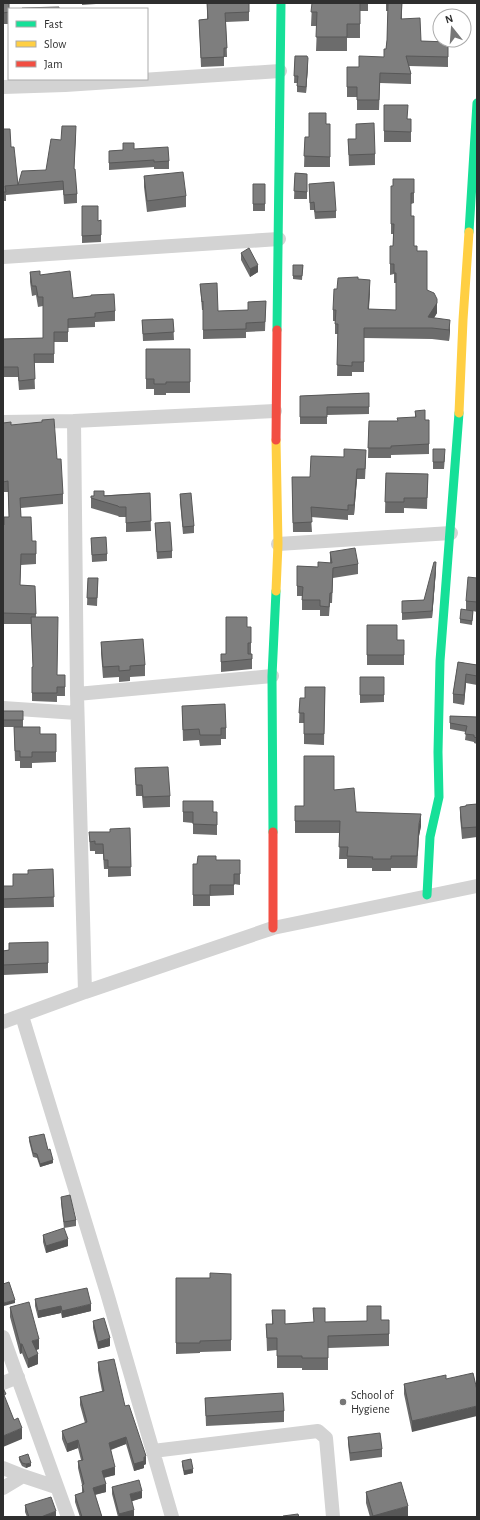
<svg xmlns="http://www.w3.org/2000/svg" width="480" height="1520" viewBox="0 0 480 1520" font-family="'Alegreya Sans',sans-serif">
<style>
.lines{fill:none;stroke-linecap:round;stroke-linejoin:round}
.street{stroke:#d3d3d3;stroke-width:14}
.fast{stroke:#16e098;stroke-width:9}
.slow{stroke:#ffcf43;stroke-width:9}
.jam{stroke:#f24e42;stroke-width:9}
.wall{fill:#6c6c6c}
.shaded-wall{fill:#585858}
.building{fill:#7e7e7e;stroke:#585858}
.poi-dot{fill:#777;stroke:#fff;stroke-width:1.5}
.labels{text-anchor:middle;stroke-width:4;stroke-linejoin:round;paint-order:stroke}
.poi-label{font-size:12px;fill:#2e2e2e;stroke:#fff;text-anchor:start}
</style>
<rect width="100%" height="100%" fill="#fff"/>
<g class="lines">
<!-- street -->
<path class="street" d="M3 87 65 85 280 71
M3 257 279 239
M74 421 275 411
M3 422 74 421 77 694 85 992
M278 544 451 533
M77 694 272 676
M3 708 77 713
M22 1016 107 1293 172 1517
M3 1022 85 992 273 928 477 886
M3 1337 68 1517
M3 1383 18 1377
M153 1451 318 1431 326 1438 333 1517
M3 1468 23 1476
M3 1488 23 1476 56 1487"/>
<!-- fast -->
<path class="fast" d="M469 232 477 103
M277 330 281 3
M273 832 272 676 276 591
M427 895 430 837 439 797 438 752 440 661 459 413"/>
<!-- slow -->
<path class="slow" d="M459 413 463 320 469 232
M276 440 278 544 276 591"/>
<!-- jam -->
<path class="jam" d="M276 440 277 330
M273 832V928"/>
</g>
<!-- wall -->
<path class="wall" d="M3 3 9 9V24H3Z
M82 3H96V4L82 5Z
M207 3 249 12V21L226 22 227 57H224V66L201 67 199 20 207 19Z
M312 3H368V11H360V38H347V51H316L317 26H311Z
M386 3H402V19L421 41 448 42V67L409 66 411 74V84L380 83 379 110H357V97H347V67H359L384 57 386 49 387 40 388 11H386Z
M295 56 308 65 306 93 297 92V83H294Z
M384 105 408 119H411V142H384Z
M330 124V167H304L305 137H309Z
M356 124 375 154V165L349 166 348 139H356Z
M3 129 11 147 18 185 46 170 61 140 76 135 74 169 77 194V203L64 204 63 190 6 195V201H3Z
M134 149 169 161V169H154V167L109 170V151L123 150Z
M295 173 307 174V199H294Z
M144 176 186 196V207L147 212 144 187Z
M414 179V203L411 204V216L414 246 417 251 427 291 437 310V313L434 318 450 330 449 341 432 339 364 338V372H352V376H337L338 334H335V321H333V310L337 289 358 279 370 290 369 309 396 310V283H394V274L390 275V246H393V234H391V186H393Z
M253 184H265V211H253Z
M309 184 336 211V218L315 219 314 210H310Z
M82 206 98 221 101 220V242L82 243Z
M241 253 258 272 250 277 241 260Z
M293 265H303L302 280 293 279Z
M30 272 40 275 73 298 115 311V321L95 322V327L68 328V342H54V363H34L35 389 19 390 18 377H3V339L43 338V306L38 307 36 295 32 296 30 282Z
M200 284 218 311 248 310V302L266 301 265 331 246 332V338L203 339V310H202Z
M173 319 174 340 143 341 142 320Z
M146 349H190V393H166V395H154V389H146Z
M369 393V414L327 415V424H300V396Z
M415 411 425 420H429V454L391 455V458H368L369 421H398L415 417Z
M3 423 11 425 57 459 63 494V504L21 508V517L32 541H36V564L21 565 20 585 35 586 36 617 57 675H65V696H57V702L32 701V667H33L31 624H3V525H4L9 517 8 492H3Z
M433 449 445 456 444 469H433Z
M366 460 365 479H357L354 515H348V520L311 517 312 532H293L292 477H310Z
M386 473 428 474 427 509 404 508V513H385Z
M150 493 151 531 126 532V517H119L118 516 91 508V496Z
M180 494 194 526V533L183 534 180 502Z
M155 523 172 551V558L157 559Z
M91 538 107 554V561L92 562Z
M330 552 358 564V574L333 578 332 603H330L329 616H320V610H302V596H297V566L318 567 330 563Z
M436 570 432 618 402 620V601L424 600Z
M88 578H98L97 606 87 605Z
M477 578V612L473 611 472 625 460 623V619L466 610V601Z
M367 625 397 640H404V665H367Z
M247 627H251V654H248H252V669L221 672V654H226Z
M101 642 145 665V676L130 677V681L119 682V677L103 678 101 653Z
M458 662 477 665V685L466 683 464 705 453 703V694Z
M360 677H384V702L360 703Z
M325 687 324 745 304 744V723H299L300 698H305Z
M182 706 226 728V739H221V745L200 746 199 740 183 741Z
M3 711H23V727L40 734H56V762L32 763V768H20V761H15L14 727H3Z
M450 716 477 717V744L474 743V742L465 740 466 732 450 729Z
M135 768 170 796V807L143 808 142 796H136Z
M334 790 356 812 421 826 419 836 417 868H391V871H372V868H347V859H339L340 833H295V806H304Z
M183 801 213 812 217 825V835L193 834V823L183 822Z
M477 804V837L462 839 460 817V807Z
M130 828 131 876 108 877V869H104L103 854H95V851H90L89 832H110Z
M216 860H240V885L234 884V895L210 896V906H193V864H197Z
M53 869 54 907 3 908V886H13L28 874Z
M9 943 48 963V973L3 975V951L9 950Z
M29 1137 48 1150 53 1163 40 1167 37 1158 33 1157 29 1141Z
M61 1197 76 1220V1226L64 1228 61 1203Z
M43 1235 68 1246 46 1253 43 1242Z
M231 1274V1351L200 1352V1353L176 1354V1278H210Z
M35 1299 91 1311 62 1318 61 1313 38 1318 35 1306Z
M367 1306 381 1320H389V1346L328 1348V1370H302V1368H277V1350L267 1351 266 1324H272V1310L285 1324 314 1322 313 1308 325 1322 367 1321Z
M10 1307 39 1349 36 1350 38 1364 28 1368 22 1353 20 1354 10 1317Z
M93 1321 110 1346 98 1349 93 1328Z
M98 1362 125 1406 146 1464 144 1465V1468L134 1471 126 1444 111 1450 115 1475 104 1478 106 1492 95 1495 102 1517H80L75 1502V1495L82 1493V1485L78 1468V1461L81 1460 78 1448 67 1452 62 1439V1431L85 1423 80 1405V1397L102 1391 98 1370Z
M446 1379 412 1432 404 1394V1384Z
M205 1398 284 1411V1422L206 1426Z
M348 1437 382 1449V1457L350 1461 348 1444Z
M19 1457 31 1466 26 1468 22 1466 19 1460Z
M182 1461 193 1473 184 1475 182 1465Z
M112 1487 142 1498 131 1501 134 1517H118L112 1494Z
M366 1492 408 1517H370L366 1503Z
M25 1505 56 1517H27L25 1512Z"/>
<!-- shaded-wall -->
<path class="shaded-wall" d="M308 58V65L306 93V87Z
M258 265V272L250 277V269Z
M370 280V290L368 320V309Z
M437 299V313L428 327V317Z
M450 320V330L449 341V330Z
M357 469V479L354 515V505Z
M436 562V570L432 618V611Z
M466 674V683L464 705V695Z
M421 814V826L419 836 417 868 419 824Z
M53 1160V1163L40 1167V1164Z
M68 1239V1246L46 1253V1246Z
M15 1300V1303L4 1306V1303Z
M91 1304V1311L62 1318V1311Z
M61 1306V1313L38 1318V1311Z
M110 1338V1346L98 1349V1342Z
M39 1339V1349L32 1351V1341Z
M20 1344H22V1353L20 1354Z
M38 1354V1364L28 1368V1359Z
M477 1406V1416L412 1432V1421Z
M22 1428V1439L3 1447V1436Z
M126 1437V1444L109 1450V1443Z
M78 1440V1448L67 1452V1444Z
M146 1456V1464L144 1465V1468L134 1471V1464Z
M31 1463V1466L26 1468V1464Z
M115 1467V1475L102 1478V1471Z
M193 1469V1473L184 1475V1471Z
M106 1484V1492L93 1495V1488Z
M142 1491V1498L130 1502V1494Z
M408 1506V1517H373V1516Z
M134 1510V1517H119V1514Z
M56 1511V1517H41Z"/>
<!-- building -->
<path class="building" d="M3 3H9V12L3 13Z
M207 3H249V12L225 13 227 48H224V57L201 58 199 20 208 19Z
M312 3H360V24H347V37H316L317 12H311Z
M388 3H402L401 19 420 18 421 41 448 42V57L406 56 411 74 380 73 379 100H357V87H347V67H359V56L384 57V49H386L387 40Z
M59 7V9H22V8Z
M295 56H307L308 58 306 87 297 86 298 76H294Z
M384 105H408L407 119H411V132L384 131Z
M309 113H326V124H330V157L304 156 305 137H309Z
M374 123 375 154 349 155 348 139H356V124Z
M62 126H76L74 169H75L77 194 64 195 63 181 5 186 6 192H3V129H10L11 147H14L18 185 22 171 46 170 51 139 61 140Z
M123 143H134V149L168 147 169 161 154 162V160L109 163V151L123 150Z
M183 172 186 196 147 201 144 176Z
M295 173 307 174V192L294 191Z
M393 179H414V193H411V216H414V246H417V251H427V290L434 293 437 299V303L428 317 450 320 449 330 432 328H364V362H352V366L337 365 338 324H335L336 310H333L334 289H337L338 278 358 277V279L370 280 368 309 396 310V273H394V264H390V246H393L394 224H391V186H393Z
M334 182 336 211 315 212 314 202 310 203 309 184Z
M253 184H265V204H253Z
M82 206H98V221L101 220V235L82 236Z
M249 248 258 265 250 269 241 253Z
M293 265H303L302 276H293Z
M40 271V275L70 271 73 298 91 296V295L114 294 115 311 95 313V317L68 319V332H54V354H34L35 379 19 381 18 367H3V339L43 338V297H38L36 286H32L30 272Z
M217 283 218 311 248 310V302L266 301 265 322 246 323V329L203 330V301L202 302 200 284Z
M173 319 174 332 143 334 142 320Z
M146 349H190V382H166V384H154V379H146Z
M369 393V407H327V417H300V396Z
M425 410V420H429V444L391 446V448H368L369 421H398L397 418 416 417 415 411Z
M54 419 57 459H61L63 494 20 498 21 517H31L32 541H36V554H21L20 585 35 586 36 614 3 613V525H4V517H9L8 481 3 482V423L11 422V425L42 422V420Z
M344 449 366 450 365 469H357L354 505H348V510L311 507 312 522 293 523 292 477H310L311 456 344 457Z
M433 449H445L444 462H433Z
M386 473 428 474 427 498H404V502H385Z
M94 491H104V496L150 493 151 521 126 523V507H119L118 506 91 498V496H94Z
M191 493 194 526 183 527 180 494Z
M170 522 172 551 157 552 155 523Z
M106 537 107 554 92 555 91 538Z
M355 548 358 564 333 568 332 593H330L329 607 320 606V600H302L303 587 297 586V566L318 567V562L332 563 330 552Z
M434 562H436L432 611 402 613V601L424 600Z
M468 577 477 578V602L466 601Z
M88 578H98L97 598H87Z
M461 609 473 611 472 621 460 619Z
M31 617H58L57 675H65V687H57V693H32V667H33Z
M226 617H247V627H251V643H248V654H252V659L221 662V654H226Z
M367 625H397V640H404V655H367Z
M143 639 145 665 130 666V670L119 671V666L103 667 101 642Z
M458 662 477 665V676L466 674 464 695 453 694Z
M360 677H384V695H360Z
M305 687H325L324 734H304V713H299L300 698H305Z
M225 704 226 728H221V735H200L199 729 183 730 182 706Z
M3 711H23V720H3Z
M450 716 477 717V738L474 737V735L465 734 467 726 450 723Z
M14 727H40V734H56V752H32V757H20V751H15Z
M304 756H334V790L354 788 356 812 421 814 419 824 417 856H391V859H372L373 857 347 856 348 847H339L340 821H295V806H304Z
M168 767 170 796 143 797 142 785H136L135 768Z
M183 801H213V812H217V825L193 824V812H183Z
M477 804V827L462 828 460 807 466 806V805Z
M130 828 131 867H108V860H104L103 844H95V841L90 842 89 832H110V829Z
M198 856H216V860H240V874H234V885H210V895H193V864H197Z
M53 869 54 897 3 899V886H13V874H28V870Z
M48 942V963L3 965V951L9 950V943Z
M44 1134 48 1150 50 1149 53 1160 40 1164 37 1154 33 1153 29 1137Z
M70 1195 76 1220 64 1222 61 1197Z
M64 1228 68 1239 46 1246 43 1235Z
M210 1273 231 1274V1340L200 1341V1343H176V1278H210Z
M9 1282 15 1300 4 1303 3 1299V1284Z
M87 1288 91 1304 62 1311 61 1306 38 1311 35 1299Z
M29 1302 39 1339 32 1341 38 1354 28 1359 22 1344H20L10 1307Z
M367 1306H381V1320H389V1334L328 1336V1358H302V1356H277V1338H267L266 1324H273L272 1310H285V1324L314 1322 313 1308H325V1322L367 1321Z
M104 1318 110 1338 98 1342 93 1321Z
M114 1359 125 1406 129 1405 146 1456 144 1457V1461L134 1464 126 1437 109 1443 115 1467 102 1471 106 1484 93 1488 102 1517H82L75 1495 84 1492 82 1485 84 1484 78 1461 83 1460 78 1440 67 1444 62 1431 87 1422 80 1397 104 1391 98 1362Z
M473 1373 477 1390V1406L412 1421 404 1384 446 1375V1379Z
M3 1388 6 1394 4 1395 14 1420 18 1418 22 1428 3 1436Z
M283 1393 284 1411 206 1416 205 1398Z
M380 1433 382 1449 350 1453 348 1437Z
M28 1454 31 1463 26 1464 22 1463 19 1457Z
M191 1459 193 1469 184 1471 182 1461Z
M139 1480 142 1491 130 1494 134 1510 119 1514 112 1487Z
M401 1482 408 1506 373 1516 366 1492Z
M51 1497 56 1511 41 1517H29L25 1505Z
M298 1514 299 1517H283V1516Z"/>
<!-- markers -->
<circle class="poi-dot" cx="343" cy="1402" r="4"/>
<g class="labels">
<!-- poi labels -->
<g class="poi-label">
<text x="351" y="1399">School of<tspan x="351" dy="14">Hygiene</tspan></text>
</g>
</g>
<!-- border -->
<rect width="480" height="1520" fill="none" stroke="#2e2e2e" stroke-width="8"/>
<!-- legend -->
<rect x="8" y="8" width="140" height="72" fill="#ffffff" stroke="#ababab"/>
<rect x="16" y="21" width="20" height="6" fill="#16e098" stroke="#ababab"/>
<text x="44" y="28" font-size="12" fill="#2e2e2e">Fast</text>
<rect x="16" y="41" width="20" height="6" fill="#ffcf43" stroke="#ababab"/>
<text x="44" y="48" font-size="12" fill="#2e2e2e">Slow</text>
<rect x="16" y="61" width="20" height="6" fill="#f24e42" stroke="#ababab"/>
<text x="44" y="68" font-size="12" fill="#2e2e2e">Jam</text>
<!-- north arrow -->
<g transform="translate(452 28) rotate(343)"><circle r="19" fill="#ffffff" stroke="#ababab"/>
<path d="M0-3L7 15L0 10L-7 15Z" fill="#777777"/>
<text y="-6" font-size="11" font-weight="bold" text-anchor="middle" fill="#2e2e2e">N</text>
</g>
</svg>
